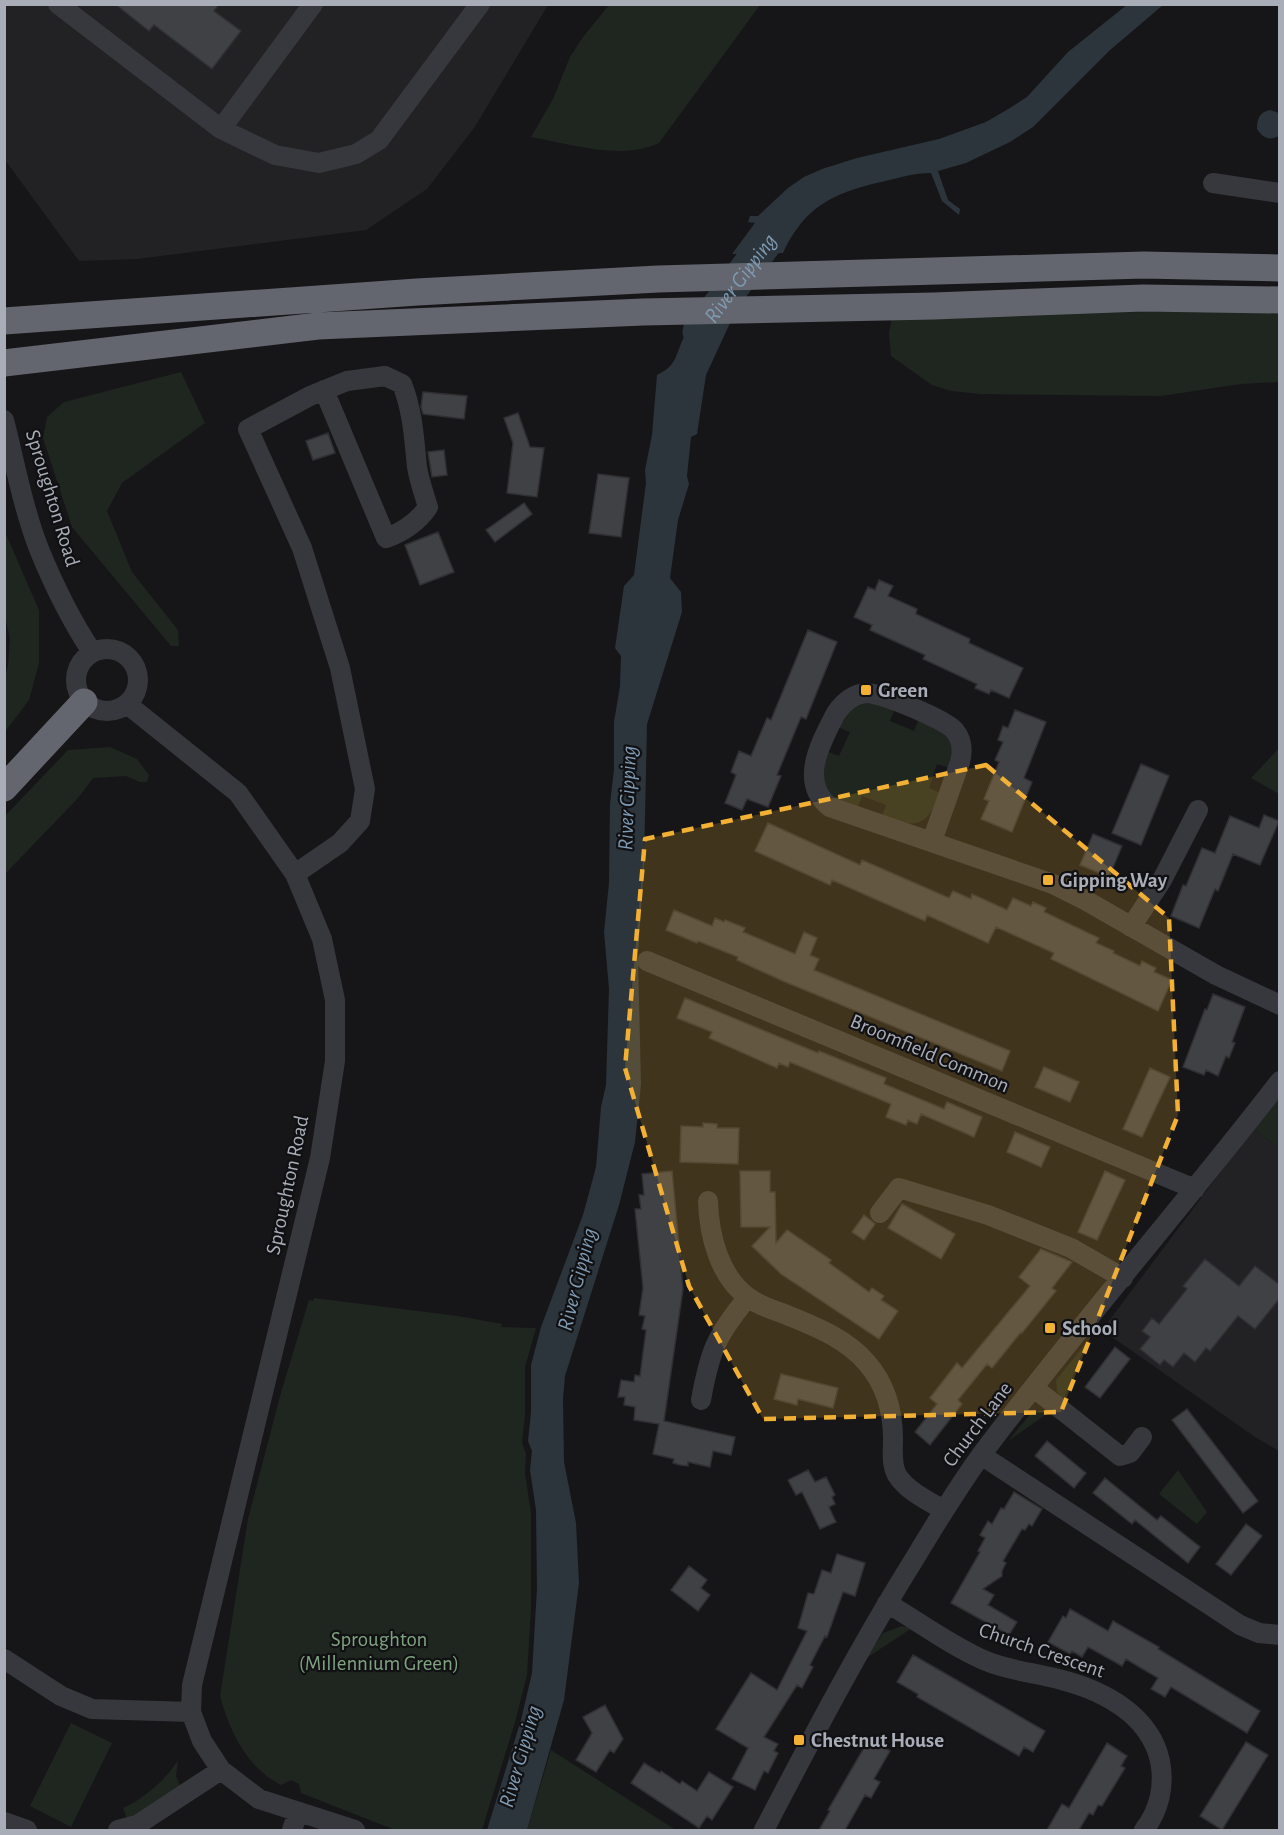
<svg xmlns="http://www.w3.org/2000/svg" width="1284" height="1835" viewBox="0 0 1284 1835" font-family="'Alegreya Sans',sans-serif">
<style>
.built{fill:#222225}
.green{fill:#1e261f}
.water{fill:#2c353c}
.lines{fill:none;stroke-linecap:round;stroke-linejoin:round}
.river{stroke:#2c353c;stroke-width:33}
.building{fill:#404145;stroke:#303034;stroke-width:1.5}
.minor{stroke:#37383d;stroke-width:20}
.highway{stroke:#63666e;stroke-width:27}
.marked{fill:#f2b134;fill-opacity:0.2;stroke:#f2b134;stroke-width:4.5;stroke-dasharray:12 8;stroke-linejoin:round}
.poi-dot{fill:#f2b134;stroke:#111113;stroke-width:2}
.labels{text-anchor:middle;stroke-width:4.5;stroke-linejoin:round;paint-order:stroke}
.street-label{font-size:21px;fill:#a8adb8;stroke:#111113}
.poi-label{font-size:21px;font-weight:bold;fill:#a8adb8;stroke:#111113;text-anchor:start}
.park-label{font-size:21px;fill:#7fa381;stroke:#111113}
.water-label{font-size:22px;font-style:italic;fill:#7f9bb3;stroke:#111113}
</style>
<rect width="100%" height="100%" fill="#161618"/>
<!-- built -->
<path class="built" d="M4 5H548L474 128 427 189 366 230 137 259 79 261 5 160Z
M1253 1129 1279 1148V1451L1255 1437 1102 1330Z"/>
<!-- green -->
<path class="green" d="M609 5H760L659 143C621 161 571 144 531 137L553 99 570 57 583 37Z
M1279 311V382L1241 384 1161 396 981 394 951 391 932 385 891 356 889 333 892 317 1026 313Z
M181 372 205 423 122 483 107 511 132 572 178 630 179 646H171L72 527 43 438 47 417 64 402Z
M5 532 39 610V663L29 700 5 732V677L8 666 10 638 5 617Z
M869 701 895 708 890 721 914 731 919 718 936 726 955 744 950 768 937 764 929 788 941 793C925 829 917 827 881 818L886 805 862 796 857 809 832 799 821 783 826 751 839 756 850 732 837 727 850 707Z
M110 747 137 759 149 775 147 782H140L126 776 93 778 79 797 5 874V816L68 750Z
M1279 748V794L1251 778Z
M1279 1095V1148L1253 1129Z
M314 1298 458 1316 502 1324 501 1327 536 1328 525 1367V1415L522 1443 526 1454 525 1473 531 1513V1609L527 1675 515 1722 482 1830H395L301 1793 299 1784 291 1780 281 1785C246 1767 230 1732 220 1696L248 1519 280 1396 309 1300 313 1301Z
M1087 1342 1064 1398 1062 1400 1057 1392 1056 1380Z
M1043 1410 1051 1411 1008 1441 1032 1412Z
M1178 1470 1207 1512 1197 1524 1159 1494Z
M902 1626 912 1628 865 1659 883 1633Z
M71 1723 112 1743 71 1827 30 1806Z
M551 1750 676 1830H527Z
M178 1761 176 1776 182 1791 128 1830H106L128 1822 123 1808C139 1801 154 1789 166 1776 171 1771 173 1766 178 1761Z"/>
<!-- water -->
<path class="water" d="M1128 4 1163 5 1109 51 1033 127 1010 142 966 163 938 171 948 200 960 209 959 215 942 201 931 173C914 173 898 178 881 182 833 193 804 207 783 253L732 254 755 223 748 222 750 216H758L788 188 804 177 822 169 857 158 939 139 986 122 1010 108 1027 97 1068 52Z
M1270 110 1279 113V136C1269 141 1263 138 1257 129 1257 118 1260 112 1270 110Z
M731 321 706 375 697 434 691 437 687 476 689 484 678 520 670 578 681 592 682 612 647 724 644 863 638 955 641 1084 635 1142 619 1205 565 1376 563 1399 564 1462 576 1523 579 1583 564 1700 527 1830H487L521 1720 532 1673 537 1588 536 1510 530 1470 532 1451 528 1441 531 1412V1365L541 1327 583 1215 592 1182 596 1167 601 1107 606 1085 609 989 604 932 609 883 610 804 614 769V722L620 686 621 656 615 648 624 586 634 575 646 483 645 470 652 435 657 375C676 366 675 357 683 339 686 333 690 328 694 322Z"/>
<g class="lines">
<!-- river -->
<path class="river" id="s1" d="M699 332 785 217"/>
</g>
<!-- building -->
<path class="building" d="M115 4H219L214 11 241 31 212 69 154 25 149 31Z
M423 392 467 396 464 419 423 414 421 407Z
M518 413 530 447 544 448 537 497 507 493 513 443 504 418Z
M328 433 335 453 313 460 306 441Z
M444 450 447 475 432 477 428 452Z
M598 474 629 478 621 537 589 533Z
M524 503 532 514 495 542 486 530Z
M438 532 454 572 420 585 405 545Z
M879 580 893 586 888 596 917 609 916 614 970 639 969 643 1023 668 1009 698 991 690 989 694 975 688 977 684 923 659 925 655 870 630 872 625 854 617 868 587 875 590Z
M808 630 837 642 806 719 801 717 777 775 781 776 768 807 747 799 742 810 725 803 736 775 731 772 739 751 751 756 767 718 771 720Z
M1015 710 1046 722 1024 778 1032 782 1012 832 981 819 989 801 984 799 999 762 995 760 1003 742 998 740 1003 726 1008 728Z
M1141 764 1169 776 1141 845 1112 833Z
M1264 815 1279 821 1260 865 1233 854 1218 891 1215 889 1199 928 1171 916 1183 885 1186 886 1202 848 1215 853 1230 816 1259 828Z
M768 823 860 865 862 860 949 898 953 891 971 899 972 894 1007 910 1013 898 1031 906 1033 902 1046 908 1044 912 1099 938 1096 943 1114 951 1113 953 1140 966 1142 961 1156 968 1154 972 1172 980 1158 1011 1051 959 1054 953 996 927 988 943 927 915 925 921 832 880 830 885 755 851Z
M1093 834 1122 846 1109 877 1080 865Z
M674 910 712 926 715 918 724 922 725 920 745 928 743 932 795 954 804 932 817 938 810 955 819 959 814 970 1010 1051 1002 1071 783 981 737 960 738 957 698 941 697 943 666 930Z
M1213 994 1245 1007 1232 1042 1235 1043 1229 1058 1226 1056 1218 1076 1206 1070 1204 1075 1183 1067 1205 1009 1207 1010Z
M685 998 818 1053 819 1051 886 1078 884 1084 944 1109 947 1102 982 1117 974 1137 921 1114 917 1124 908 1120 906 1125 886 1117 891 1104 790 1062 788 1067 779 1063 777 1068 709 1038 712 1032 677 1018Z
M1044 1067 1079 1082 1070 1102 1035 1087Z
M1150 1068 1170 1077 1142 1137 1123 1129Z
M703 1123 717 1124V1128H739L738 1164 680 1162 681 1126 703 1127Z
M1015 1132 1050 1147 1041 1167 1007 1152Z
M672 1171 683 1289 664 1421 735 1437 731 1455 713 1451 710 1467 688 1462V1466L680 1465 673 1463 674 1459 653 1454 659 1424 634 1420 635 1407 624 1405 625 1397H618L621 1380 634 1382 635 1375 640 1376 646 1330 642 1329 645 1316 639 1315 643 1288 635 1209H641L639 1195H644L642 1174Z
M740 1171H770V1192H775L776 1243 787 1230 831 1260 829 1263 869 1292 872 1288 884 1296 881 1300 898 1311 879 1339 781 1274 752 1246 770 1227H741Z
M1105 1171 1125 1180 1097 1240 1078 1232Z
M902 1204 955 1234 941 1259 888 1228Z
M864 1215 875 1224 864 1240 852 1232Z
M1041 1249 1072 1262 1052 1288 1056 1291 1022 1333 1021 1332 992 1368 987 1364 958 1400 962 1404 930 1445 915 1432 937 1404 930 1398 957 1363 962 1368 1030 1286 1019 1277Z
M1205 1259 1239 1286 1255 1266 1280 1285V1298L1255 1329 1238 1316 1210 1351 1206 1348 1195 1362 1184 1353 1173 1367 1164 1360 1160 1365 1140 1349 1150 1337 1142 1331 1152 1318 1159 1324 1187 1289 1183 1286Z
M1115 1347 1130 1359 1100 1398 1085 1387Z
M781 1374 838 1388 833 1408 798 1399 797 1405 774 1399Z
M1187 1409 1258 1501 1243 1513 1172 1420Z
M1047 1441 1086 1473 1074 1488 1035 1456Z
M808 1470 815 1482 826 1477 835 1495 832 1497 835 1504 829 1507 836 1522 820 1529 802 1492 796 1495 788 1480Z
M1105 1478 1157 1520 1161 1516 1200 1547 1188 1563 1135 1520 1132 1524 1093 1493Z
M1014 1492 1042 1509 1032 1526 1029 1524 1025 1530 1022 1529 1003 1561 1006 1563 1002 1571V1576L983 1589 994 1595 988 1605 1017 1622 1009 1635 951 1603 980 1552 978 1551 985 1538 980 1535 988 1521 992 1524 1001 1508 1004 1509Z
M1246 1524 1262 1536 1231 1575 1216 1564Z
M837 1554 865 1563 855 1596 843 1592 827 1637 825 1636 810 1665 813 1667 802 1688 797 1685 764 1737 778 1744 774 1751 778 1753 768 1773 764 1771 755 1790 732 1779 748 1748 716 1729 751 1673 777 1690 807 1631 798 1628 808 1593 814 1594 822 1570 831 1573Z
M689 1566 707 1580 701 1588 710 1595 698 1611 671 1590Z
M1070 1609 1108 1631 1113 1621 1159 1647 1158 1649 1260 1711 1247 1733 1171 1687 1165 1697 1151 1689 1158 1678 1126 1659 1122 1666 1088 1647 1082 1657 1072 1651 1070 1654 1048 1642 1063 1616 1066 1618Z
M913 1655 1045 1731 1033 1752 1024 1747 1019 1756 917 1697 918 1694 897 1682Z
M605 1705 623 1739 614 1753 610 1750 596 1772 576 1760 592 1733 583 1717Z
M869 1739 890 1751 874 1779 880 1782 871 1798 865 1795 845 1830H819L830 1811 828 1810Z
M1246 1742 1268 1755 1222 1830 1200 1816Z
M1107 1743 1127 1756 1121 1766 1125 1768 1102 1806 1098 1805 1093 1815 1089 1813 1079 1830H1047L1062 1804 1069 1808Z
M644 1763 660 1773 661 1771 680 1784 682 1781 697 1791 709 1772 733 1787 712 1820 707 1816 699 1828 631 1783Z"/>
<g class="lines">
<!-- minor -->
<path class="minor" d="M58 4 221 129 275 155 319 163 356 154 379 140 480 4
M221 129 313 4
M1213 183 1280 193
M4 420C15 463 23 508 39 549 54 586 71 620 92 652
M76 680a31 31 0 1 1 62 0a31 31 0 1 1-62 0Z
M127 704 238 793 295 874 322 939 335 1000V1061L320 1158 192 1685 191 1712 202 1741 221 1770 259 1799 355 1830
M932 841 960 762C963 751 962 740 955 731 947 720 879 692 866 693 852 694 843 703 836 713 821 742 798 782 830 807L1053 884 1085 900 1216 975 1280 1005
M295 874 340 843 360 821 365 789 340 668 302 548 248 429 310 396 347 381 385 376 402 384C413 412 414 438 417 467 419 480 424 494 428 507 417 523 403 532 386 538L324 390
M1131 927 1162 880 1198 810
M647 961 1195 1189
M708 1201C709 1235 719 1277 749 1298 758 1305 771 1309 782 1313 813 1326 845 1337 867 1363 886 1385 893 1411 893 1439 893 1451 891 1464 897 1475 907 1491 928 1501 944 1510
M880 1213 899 1188 988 1215 1071 1248 1123 1278
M1034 1388 1120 1456 1130 1453 1142 1437
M701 1400C710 1350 716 1336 748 1297
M981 1455 1240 1625 1259 1633 1280 1635
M887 1603C919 1622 953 1647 986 1661 1010 1671 1037 1673 1062 1680 1104 1691 1150 1715 1160 1761 1165 1786 1159 1811 1144 1830
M4 1659 61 1696 92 1709 191 1712
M4 1822 27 1830
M118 1830 137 1825 221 1770
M292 1830 298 1812
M764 1830C812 1738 860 1646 915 1558 936 1523 958 1487 982 1454 1077 1327 1183 1207 1280 1081"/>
<!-- highway -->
<path class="highway" d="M4 321 417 292 658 279 1144 265 1280 268
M4 363 318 326 643 312 934 306 1143 298 1280 300
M4 788 84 702"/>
</g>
<!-- marked area -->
<path class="marked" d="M986 765 1169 918 1178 1115 1061 1412 763 1419 689 1286 625 1068 645 839Z"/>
<!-- markers -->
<g class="poi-dot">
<rect x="860" y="684" width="12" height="12" rx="3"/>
<rect x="1042" y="874" width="12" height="12" rx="3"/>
<rect x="1044" y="1322" width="12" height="12" rx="3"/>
<rect x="793" y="1734" width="12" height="12" rx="3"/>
</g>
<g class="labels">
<!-- street labels -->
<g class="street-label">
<text transform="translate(53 498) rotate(73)" y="7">Sproughton Road</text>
<text transform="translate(930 1053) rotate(23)" y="7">Broomfield Common</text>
<text transform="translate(287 1185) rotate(-78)" y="7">Sproughton Road</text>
<text transform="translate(977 1424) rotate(-53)" y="7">Church Lane</text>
<text transform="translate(1042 1650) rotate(19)" y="7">Church Crescent</text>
</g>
<!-- poi labels -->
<g class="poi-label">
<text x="878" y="697">Green</text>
<text x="1060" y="887">Gipping Way</text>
<text x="1062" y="1335">School</text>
<text x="811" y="1747">Chestnut House</text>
</g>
<!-- park labels -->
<g class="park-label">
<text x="379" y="1646">Sproughton<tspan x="379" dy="24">(Millennium Green)</tspan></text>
</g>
<!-- water labels -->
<g class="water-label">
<text dy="8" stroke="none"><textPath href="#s1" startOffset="68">River Gipping</textPath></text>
<text transform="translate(626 798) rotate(-88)" y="8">River Gipping</text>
<text transform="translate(576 1279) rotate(-76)" y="8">River Gipping</text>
<text transform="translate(519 1756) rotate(-74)" y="8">River Gipping</text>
</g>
</g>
<!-- border -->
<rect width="1284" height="1835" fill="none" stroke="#a8adb8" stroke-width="12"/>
</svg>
